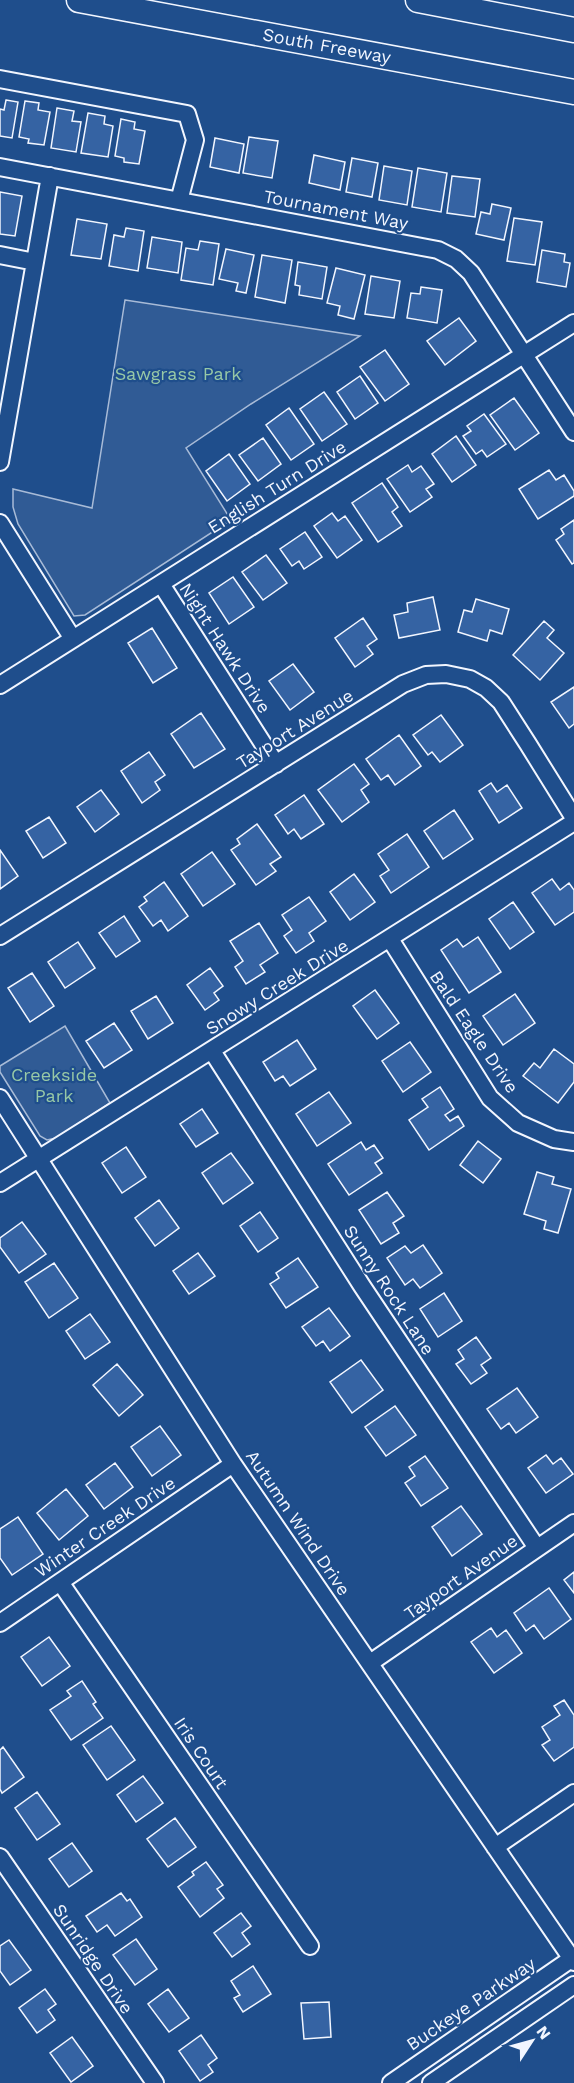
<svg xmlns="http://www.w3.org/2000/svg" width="574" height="2083" viewBox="0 0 574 2083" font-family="'Work Sans',sans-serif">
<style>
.built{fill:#305b95;stroke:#a8bbd7;stroke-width:1.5}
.building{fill:#3563a3;stroke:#f2f6ff;stroke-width:1.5}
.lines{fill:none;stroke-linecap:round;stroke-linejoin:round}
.minor-casing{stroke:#f2f6ff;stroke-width:20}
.highway-casing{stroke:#f2f6ff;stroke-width:27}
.minor{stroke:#1f4e8c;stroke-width:16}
.highway{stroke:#1f4e8c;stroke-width:24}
.labels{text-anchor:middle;stroke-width:4.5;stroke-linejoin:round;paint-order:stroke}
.street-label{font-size:18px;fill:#f2f6ff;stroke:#1f4e8c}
.park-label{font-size:18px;fill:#97c8a6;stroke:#1f4e8c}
</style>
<rect width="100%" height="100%" fill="#1f4e8c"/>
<!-- built -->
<path class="built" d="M125 300 360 336 251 404 186 448 231 520 85 615 74 616 18 524 13 507V489L92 508Z
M65 1026 110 1103 56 1138 47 1140 40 1136 0 1072V1066Z"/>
<!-- building -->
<path class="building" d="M6 100 18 102 12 138 0 136V109L4 110Z
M25 101 39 103 38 110 50 112 44 145 28 143 29 139 19 137Z
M57 108 74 111 72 121 81 122 76 152 51 148Z
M88 113 105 116 104 124 113 126 108 157 81 153Z
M121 119 135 122 134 129 145 131 139 164 124 162V158L115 156Z
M249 137 278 141 272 178 243 173Z
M215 138 244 144 239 173 210 167Z
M314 155 345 162 340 190 309 183Z
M352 158 378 163 372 197 346 192Z
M384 166 412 171 407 205 379 200Z
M418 168 447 173 441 212 412 207Z
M452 176 480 179 475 217 447 213Z
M0 192 22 196 15 236 0 234Z
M492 204 511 208 504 240 476 234 481 212 490 214Z
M514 218 542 222 535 265 507 261Z
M77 219 107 224 101 259 71 255Z
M126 228 144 231 138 271 109 266 114 235 124 237Z
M152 237 182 242 178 273 147 268Z
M200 241 219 244 213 285 181 280 186 248 198 250Z
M226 249 254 255 246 293 236 291 238 283 219 279Z
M542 250 565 254 564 262 570 263 566 287 537 282Z
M262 255 292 260 285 303 255 297Z
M298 262 327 267 322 299 299 295 300 286 295 285Z
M336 268 365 275 354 319 338 315 340 306 327 303Z
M371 276 400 281 394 318 365 314Z
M421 287 442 290 437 323 407 318 411 293 420 294Z
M459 318 476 341 445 365 427 341Z
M385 350 409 384 385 401 360 367Z
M360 376 378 403 355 419 337 392Z
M324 392 347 424 322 441 300 409Z
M514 398 539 433 515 450 490 415Z
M289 408 314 444 291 460 266 425Z
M484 414 506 444 487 457 482 450 476 454 463 436 471 431 467 426Z
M456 436 476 465 452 482 432 454Z
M263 438 281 464 258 481 239 455Z
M229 454 250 484 227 501 206 471Z
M408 465 412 472 421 466 434 484 426 489 432 497 410 512 387 479Z
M549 470 556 480 564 475 574 491V496L538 519 519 489Z
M382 483 398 507 392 512 402 526 378 542 352 503Z
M332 513 338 521 345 516 362 540 337 558 314 526Z
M574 520V563L572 564 556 540 564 534 561 529Z
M305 532 322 557 304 569 299 561 292 566 280 549Z
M266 555 287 583 263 600 242 572Z
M233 577 254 607 229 624 209 593Z
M433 597 440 630 399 638 394 615 408 612 407 603Z
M476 599 509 609 502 634 490 630 487 641 458 632 464 610 472 612Z
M363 618 377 639 367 646 373 654 355 667 335 638Z
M544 621 554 630 547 638 564 653 540 680 513 655Z
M152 628 177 668 153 683 128 643Z
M293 664 314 692 290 710 269 681Z
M574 687V724L569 728 551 702Z
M201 713 225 749 194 768 171 734Z
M441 715 463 745 440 762 432 752 428 755 413 735Z
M399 735 421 766 395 785 388 775 381 780 366 759Z
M149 752 165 775 155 782 160 790 142 803 121 771Z
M354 764 369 784 361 790 369 802 342 822 318 790Z
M491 783 497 792 507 785 522 808 499 823 479 791Z
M101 790 119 814 95 832 77 807Z
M304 795 324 824 301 839 294 829 288 834 275 815Z
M454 810 473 839 443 859 424 831Z
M49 817 66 843 43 858 26 831Z
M257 824 281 857 270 864 276 871 256 885 231 850 240 844 237 839Z
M407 834 429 867 391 893 380 876 389 870 378 854Z
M0 850 18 876 0 889Z
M212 852 235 884 203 906 181 874Z
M354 874 375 902 350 920 330 892Z
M552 879 560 890 569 883 574 890V912L555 925 532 893Z
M164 882 188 916 168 931 161 920 153 926 139 907 147 901 144 897Z
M309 897 326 921 309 933 314 941 296 953 284 936 292 930 282 915Z
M513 902 534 932 510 949 489 919Z
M124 916 140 941 116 957 99 933Z
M259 923 278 953 260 965 265 972 246 984 235 967 243 961 230 941Z
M478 937 501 972 469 993 441 950 457 939 463 947Z
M78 942 95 968 65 988 48 962Z
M210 968 223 986 214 993 219 1000 205 1010 187 985Z
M32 973 54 1006 30 1022 8 988Z
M375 990 399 1023 377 1039 353 1006Z
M515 994 535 1023 503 1045 483 1016Z
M156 996 173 1023 148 1039 131 1011Z
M114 1023 132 1050 104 1068 86 1041Z
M297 1040 316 1069 290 1086 283 1076 275 1081 263 1062Z
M410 1042 431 1072 403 1092 382 1061Z
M554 1049 574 1064V1082L558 1103 523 1076 534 1063 540 1068Z
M440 1087 454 1109 445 1115 450 1121 458 1116 464 1126 429 1150 409 1120 428 1107 422 1099Z
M329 1092 351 1123 317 1146 296 1114Z
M202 1109 218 1133 196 1147 180 1124Z
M478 1141 501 1159 483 1183 460 1165Z
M361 1142 366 1150 374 1145 383 1158 375 1163 382 1173 349 1195 328 1164Z
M126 1147 146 1177 122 1193 102 1163Z
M231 1153 253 1183 223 1204 202 1173Z
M537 1172 554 1177 552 1184 571 1189 558 1233 544 1229 546 1221 524 1214Z
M387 1192 404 1216 393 1223 399 1233 381 1244 359 1210Z
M159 1200 179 1228 155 1246 135 1218Z
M260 1212 278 1238 258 1252 240 1226Z
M22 1222 46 1254 19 1273 0 1247V1238Z
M423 1245 442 1273 420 1288 413 1279 405 1285 387 1258 405 1246 411 1253Z
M198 1253 215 1276 189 1294 173 1271Z
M298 1258 318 1287 286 1308 270 1284 279 1278 276 1273Z
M54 1263 78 1298 49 1318 25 1282Z
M444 1293 462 1321 438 1337 420 1309Z
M329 1308 350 1336 330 1351 323 1341 316 1346 302 1327Z
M90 1314 110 1342 85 1359 66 1331Z
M476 1337 491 1358 481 1365 487 1373 471 1384 456 1364 464 1359 458 1350Z
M361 1360 383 1390 352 1413 330 1382Z
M117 1364 143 1395 119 1416 93 1385Z
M517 1388 538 1417 516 1433 509 1423 501 1429 487 1409Z
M395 1406 416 1435 386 1456 365 1427Z
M160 1426 181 1455 152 1476 131 1447Z
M546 1455 553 1464 561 1458 573 1474 546 1493 528 1468Z
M425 1456 448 1488 421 1506 405 1483 415 1476 409 1467Z
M115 1463 133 1487 104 1509 86 1485Z
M66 1489 88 1516 59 1540 37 1513Z
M461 1506 482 1534 452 1556 432 1527Z
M18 1517 43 1554 12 1575 0 1558V1529Z
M574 1572V1593L564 1580Z
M549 1588 571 1619 544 1639 534 1625 526 1631 514 1613Z
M491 1628 497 1637 506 1630 522 1653 494 1673 471 1642Z
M49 1637 70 1666 42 1686 21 1657Z
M82 1681 96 1702 93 1704 103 1718 71 1740 50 1710 71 1696 67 1691Z
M564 1700 574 1715V1747L554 1761 542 1745 550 1740 542 1727 560 1715 554 1706Z
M111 1726 135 1760 107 1780 83 1745Z
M3 1747 24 1777 2 1793 0 1789V1750Z
M143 1776 163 1803 136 1822 117 1795Z
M37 1792 60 1824 37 1840 15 1808Z
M175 1818 196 1847 168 1867 147 1839Z
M72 1843 92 1871 69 1887 49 1859Z
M206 1862 223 1885 217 1889 224 1898 200 1917 178 1887 194 1875 192 1872Z
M121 1893 127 1901 130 1899 142 1917 115 1936 107 1925 97 1932 86 1916Z
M241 1913 251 1926 242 1933 250 1944 232 1957 214 1933Z
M136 1939 157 1969 135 1985 113 1955Z
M9 1940 31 1970 10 1985 0 1971V1946Z
M253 1966 271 1994 243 2012 234 1998 240 1995 231 1981Z
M45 1989 56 2004 48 2010 55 2020 37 2033 19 2008Z
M168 1989 189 2018 169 2032 148 2004Z
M329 2002 331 2037 304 2039 301 2003Z
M201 2035 217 2058 208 2065 213 2072 200 2081 179 2051Z
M72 2037 93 2066 71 2082 50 2053Z"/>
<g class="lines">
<defs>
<path id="minor" d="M0 79 187 114 195 140 179 201
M0 167 438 250 456 259 471 273 574 432
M0 255 35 262
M0 462 50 176
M0 523 73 639
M161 584 276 764
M0 685 574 323
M0 936 403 684 426 675 446 674 470 679 486 688 501 702 528 744 574 818
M390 939 490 1098 518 1123 554 1139 574 1142
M212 1051 362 1286 537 1548
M0 1098 233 1464 574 1962
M0 1183 574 822
M60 1582 310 1946
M0 1623 233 1464
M370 1663 574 1523
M495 1847 574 1793
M0 1857 155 2083
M391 2083 574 1957
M431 2083 574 1985"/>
<g id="highway">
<path id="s1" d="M79 0 574 92"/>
<path d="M418 0 574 30"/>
</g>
</defs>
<!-- minor casing -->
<use href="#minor" class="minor-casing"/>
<!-- highway casing -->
<use href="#highway" class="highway-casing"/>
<!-- minor -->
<use href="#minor" class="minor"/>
<!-- highway -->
<use href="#highway" class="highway"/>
</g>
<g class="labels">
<!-- street labels -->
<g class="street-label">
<text dy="6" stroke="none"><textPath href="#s1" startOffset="252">South Freeway</textPath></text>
<text transform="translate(336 210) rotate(11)" y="6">Tournament Way</text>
<text transform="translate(277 487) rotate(-32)" y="6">English Turn Drive</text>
<text transform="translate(225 648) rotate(57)" y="6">Night Hawk Drive</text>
<text transform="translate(295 729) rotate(-32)" y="6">Tayport Avenue</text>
<text transform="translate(277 987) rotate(-32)" y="6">Snowy Creek Drive</text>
<text transform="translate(474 1032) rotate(56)" y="6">Bald Eagle Drive</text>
<text transform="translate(389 1290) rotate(57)" y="6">Sunny Rock Lane</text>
<text transform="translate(298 1523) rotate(56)" y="6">Autumn Wind Drive</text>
<text transform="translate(105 1527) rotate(-34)" y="6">Winter Creek Drive</text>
<text transform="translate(461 1577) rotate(-35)" y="6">Tayport Avenue</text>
<text transform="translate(201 1753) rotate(56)" y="6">Iris Court</text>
<text transform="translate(93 1959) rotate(56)" y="6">Sunridge Drive</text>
<text transform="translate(471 2004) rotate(-34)" y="6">Buckeye Parkway</text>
</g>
<!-- park labels -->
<g class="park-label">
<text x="178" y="380">Sawgrass Park</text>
<text x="54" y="1081">Creekside<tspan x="54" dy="21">Park</tspan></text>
</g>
</g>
<!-- north arrow -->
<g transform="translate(532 2041) rotate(54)" stroke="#1f4e8c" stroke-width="4.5" paint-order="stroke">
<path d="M0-4.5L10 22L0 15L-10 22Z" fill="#f2f6ff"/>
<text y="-9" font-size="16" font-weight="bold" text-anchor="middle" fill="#f2f6ff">N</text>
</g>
</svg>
